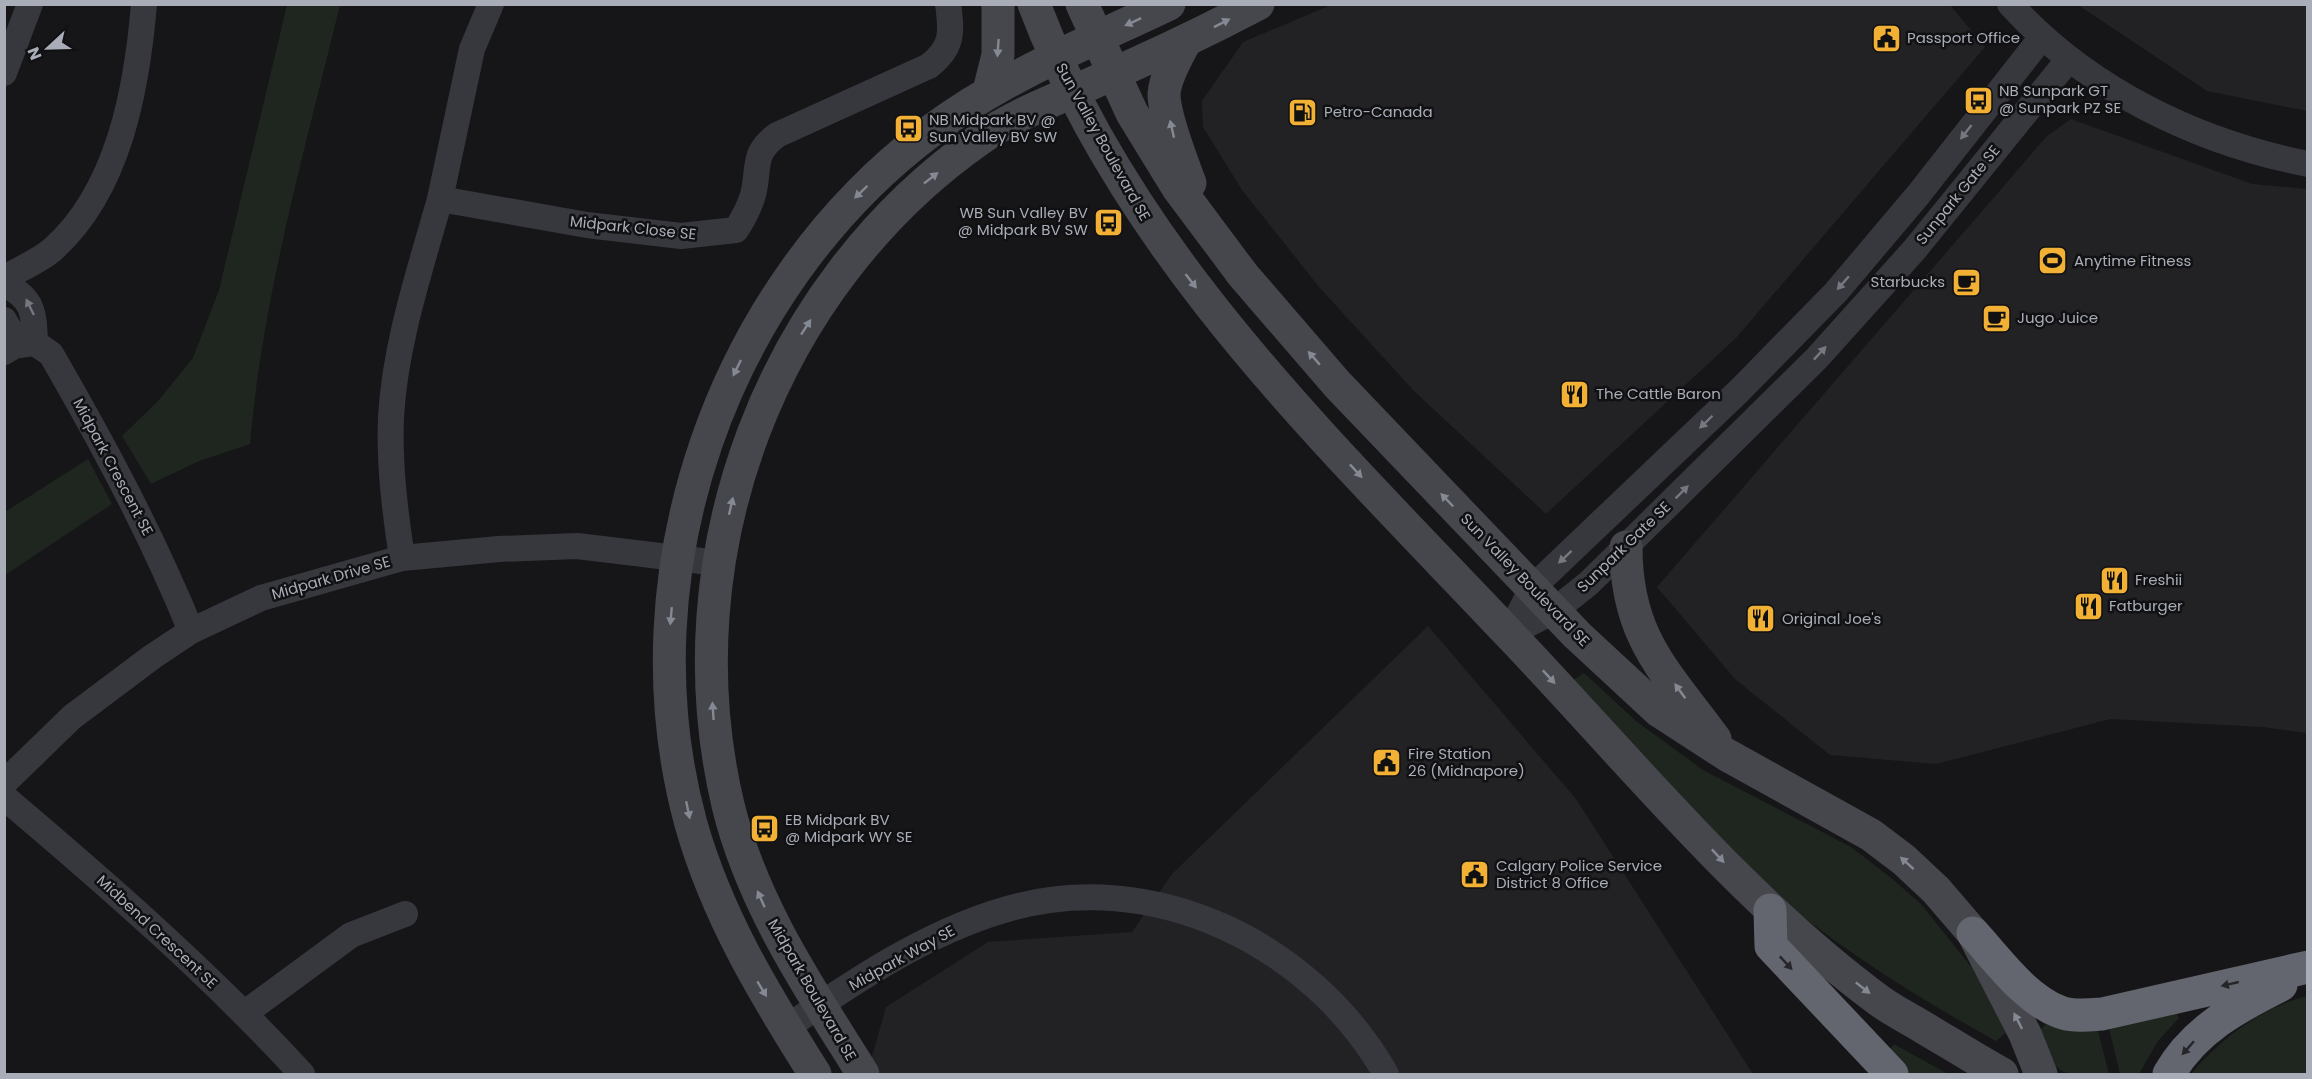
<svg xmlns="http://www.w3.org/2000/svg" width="2312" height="1079" viewBox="0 0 2312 1079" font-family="Poppins,sans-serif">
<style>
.built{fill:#222225}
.green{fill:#1e261f}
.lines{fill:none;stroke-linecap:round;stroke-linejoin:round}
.street{stroke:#37383d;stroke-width:26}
.secondary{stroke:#45474d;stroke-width:33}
.highway{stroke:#63666e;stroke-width:33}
.oneway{fill:#858993}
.oneway2{fill:#757881}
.oneway3{fill:#26262a}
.labels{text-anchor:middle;stroke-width:5;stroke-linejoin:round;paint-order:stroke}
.poi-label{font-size:15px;fill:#a8adb8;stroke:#111113;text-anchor:start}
.street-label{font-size:15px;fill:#a8adb8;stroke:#111113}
</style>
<rect width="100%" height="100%" fill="#161618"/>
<!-- built -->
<path class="built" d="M1331 5H1950L1985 47 1736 338 1546 514 1414 391 1319 287 1242 190 1203 127 1202 101 1243 42Z
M2078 5H2307V111L2207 91Z
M2071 119 2252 184 2307 189V733L2263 727 2110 719 1936 764 1830 755 1736 680 1657 587 2047 136Z
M1428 626 1576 799 1753 1074H881L871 1060 886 1007 988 942 1132 932 1172 874Z"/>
<!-- green -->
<path class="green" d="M287 5H340C305 150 263 294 250 444L199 461 151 484 122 436 158 401 193 358 219 290Z
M88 459 112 504 5 575V512Z
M1584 673 1636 721 1703 770 1851 847 1890 877 1921 904 1973 969 2006 1033 1996 1041C1909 993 1837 947 1761 883L1573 680Z
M2307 996V1074H2191C2220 1039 2262 1007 2307 996Z
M2173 1007 2179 1018 2158 1041 2139 1074H2120L2109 1028Z
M2046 1024 2066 1030 2098 1031 2109 1074C2055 1074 2061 1079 2037 1033Z
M1894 1044 1948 1074H1907L1887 1053Z"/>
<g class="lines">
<!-- street -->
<path class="street" d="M491 4 472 49 440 199 587 225 681 236 736 230C743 219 749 208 753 195 760 168 751 154 777 135L929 66C953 47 952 33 948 4
M2010 4C2087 89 2196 142 2308 164
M4 73 30 4
M4 278C20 269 39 261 52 250 119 191 137 88 144 4
M4 284C33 298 34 312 35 343L10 331 4 320
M4 352 14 346 35 343 51 354C103 444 152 535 191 631
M402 558C395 511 389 465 391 417 395 344 420 270 440 199
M1509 634 1554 611 1589 583 1817 358 1915 249 2069 59
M1509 634 1532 588 1740 390 1836 292 1918 195 2042 37
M4 783 72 717 152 657 191 631 261 598 402 558 499 549 577 546 718 563
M4 797C108 885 210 974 302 1074
M245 1013 351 935 405 914
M786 1028C853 982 925 933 1004 910 1152 865 1312 944 1386 1074"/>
<!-- secondary -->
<path class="secondary" d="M1034 4C1129 256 1332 446 1513 638 1630 761 1740 897 1877 999 1890 1009 1906 1017 1921 1026 1948 1042 1975 1059 2002 1074
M1082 4 1132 113 1178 188 1243 275 1337 384 1577 635 1659 711 1727 755 1871 835 1904 860 1936 890 1973 933 2025 1034 2041 1074
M1185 42C1177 57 1165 77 1164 94 1164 115 1182 162 1190 183
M989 91 998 55V4
M1626 547C1626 637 1665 671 1715 739
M815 1074C765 995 717 916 691 824 622 573 722 289 928 133 1002 77 1087 43 1169 4
M863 1074C810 989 752 904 728 805 669 556 770 286 980 139 1015 114 1058 99 1097 81 1152 57 1205 32 1258 4"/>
<!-- highway -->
<path class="highway" d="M1770 910 1771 946 1892 1074
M1973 933C1998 960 2025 999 2060 1012 2072 1017 2089 1015 2102 1014L2308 967
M2169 1074C2194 1030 2237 1007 2281 985"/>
</g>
<!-- one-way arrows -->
<defs><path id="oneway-solid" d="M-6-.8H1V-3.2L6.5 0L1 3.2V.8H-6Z" transform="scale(1.5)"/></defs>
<g class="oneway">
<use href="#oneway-solid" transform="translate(1133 22) rotate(155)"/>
<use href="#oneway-solid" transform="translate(1222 23) rotate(-27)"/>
<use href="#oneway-solid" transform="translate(998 48) rotate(94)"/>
<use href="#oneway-solid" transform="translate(1172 129) rotate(-103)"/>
<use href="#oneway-solid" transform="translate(931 178) rotate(-38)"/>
<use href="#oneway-solid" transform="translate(861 192) rotate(136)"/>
<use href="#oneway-solid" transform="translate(1191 281) rotate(52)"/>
<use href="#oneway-solid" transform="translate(806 327) rotate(-57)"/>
<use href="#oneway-solid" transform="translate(1314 358) rotate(-131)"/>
<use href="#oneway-solid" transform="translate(737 368) rotate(116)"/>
<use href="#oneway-solid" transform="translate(1356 471) rotate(47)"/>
<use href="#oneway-solid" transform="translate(1447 500) rotate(-134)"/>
<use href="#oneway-solid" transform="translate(731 506) rotate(-77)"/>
<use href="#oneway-solid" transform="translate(671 616) rotate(95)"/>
<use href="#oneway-solid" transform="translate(1549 677) rotate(47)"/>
<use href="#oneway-solid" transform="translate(1680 691) rotate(-126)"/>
<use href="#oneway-solid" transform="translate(713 711) rotate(-94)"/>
<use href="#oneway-solid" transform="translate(688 810) rotate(78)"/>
<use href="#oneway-solid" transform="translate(1718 856) rotate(47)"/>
<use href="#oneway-solid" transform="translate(1907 863) rotate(-138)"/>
<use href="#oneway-solid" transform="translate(761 899) rotate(-114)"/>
<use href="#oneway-solid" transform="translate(1863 988) rotate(38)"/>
<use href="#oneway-solid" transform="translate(762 989) rotate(59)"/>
<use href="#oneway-solid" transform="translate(2018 1021) rotate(-117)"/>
</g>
<g class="oneway2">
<use href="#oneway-solid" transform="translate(1966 132) rotate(128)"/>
<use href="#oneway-solid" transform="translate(1843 283) rotate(131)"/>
<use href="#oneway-solid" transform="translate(30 307) rotate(-116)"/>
<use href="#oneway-solid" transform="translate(1820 353) rotate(-47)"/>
<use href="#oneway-solid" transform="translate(1706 422) rotate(136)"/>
<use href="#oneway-solid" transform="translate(1682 492) rotate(-45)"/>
<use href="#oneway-solid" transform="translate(1565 557) rotate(137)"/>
</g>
<g class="oneway3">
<use href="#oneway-solid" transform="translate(1786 963) rotate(47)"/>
<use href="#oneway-solid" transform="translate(2230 984) rotate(167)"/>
<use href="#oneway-solid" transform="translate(2188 1048) rotate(131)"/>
</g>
<!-- icons -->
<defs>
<symbol id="civic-square" viewBox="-11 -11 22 22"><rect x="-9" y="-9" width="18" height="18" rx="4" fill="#f2b134" stroke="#111113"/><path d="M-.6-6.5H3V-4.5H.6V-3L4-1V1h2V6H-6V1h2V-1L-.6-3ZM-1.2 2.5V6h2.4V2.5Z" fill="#111"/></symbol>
<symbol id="bus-square" viewBox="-11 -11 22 22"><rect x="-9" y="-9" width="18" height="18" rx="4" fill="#f2b134" stroke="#111113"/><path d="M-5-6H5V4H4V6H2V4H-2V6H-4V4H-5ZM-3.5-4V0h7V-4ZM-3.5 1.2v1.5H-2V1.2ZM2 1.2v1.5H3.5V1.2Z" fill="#111"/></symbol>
<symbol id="fuel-square" viewBox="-11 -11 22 22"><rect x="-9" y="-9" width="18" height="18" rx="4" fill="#f2b134" stroke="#111113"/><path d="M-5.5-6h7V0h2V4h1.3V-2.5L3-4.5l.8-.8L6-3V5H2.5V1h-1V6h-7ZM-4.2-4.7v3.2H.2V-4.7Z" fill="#111"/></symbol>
<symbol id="stadium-square" viewBox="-11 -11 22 22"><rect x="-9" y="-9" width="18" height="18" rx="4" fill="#f2b134" stroke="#111113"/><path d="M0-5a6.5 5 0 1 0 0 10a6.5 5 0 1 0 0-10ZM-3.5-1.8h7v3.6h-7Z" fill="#111"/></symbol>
<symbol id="cafe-square" viewBox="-11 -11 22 22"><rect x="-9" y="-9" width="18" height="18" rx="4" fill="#f2b134" stroke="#111113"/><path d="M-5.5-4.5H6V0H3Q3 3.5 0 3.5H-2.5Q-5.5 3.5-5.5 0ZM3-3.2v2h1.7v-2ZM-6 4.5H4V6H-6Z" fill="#111"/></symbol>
<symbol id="restaurant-square" viewBox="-11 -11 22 22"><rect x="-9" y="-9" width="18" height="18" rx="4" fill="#f2b134" stroke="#111113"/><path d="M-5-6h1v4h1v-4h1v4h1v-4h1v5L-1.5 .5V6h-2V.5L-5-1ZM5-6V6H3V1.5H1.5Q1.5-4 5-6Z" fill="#111"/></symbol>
</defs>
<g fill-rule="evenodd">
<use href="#civic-square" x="1870" y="22" width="33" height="33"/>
<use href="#bus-square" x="1962" y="84" width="33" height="33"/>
<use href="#fuel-square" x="1286" y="96" width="33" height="33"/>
<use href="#bus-square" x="892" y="112" width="33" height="33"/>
<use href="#bus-square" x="1092" y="206" width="33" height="33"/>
<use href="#stadium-square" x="2036" y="244" width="33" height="33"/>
<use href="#cafe-square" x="1950" y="266" width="33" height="33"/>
<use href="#cafe-square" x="1980" y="302" width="33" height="33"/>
<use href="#restaurant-square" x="1558" y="378" width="33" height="33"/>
<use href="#restaurant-square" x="2098" y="564" width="33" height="33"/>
<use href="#restaurant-square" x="2072" y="590" width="33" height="33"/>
<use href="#restaurant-square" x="1744" y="602" width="33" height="33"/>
<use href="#civic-square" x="1370" y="746" width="33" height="33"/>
<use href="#bus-square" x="748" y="812" width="33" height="33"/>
<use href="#civic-square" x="1458" y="858" width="33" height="33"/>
</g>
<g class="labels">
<!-- poi labels -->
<g class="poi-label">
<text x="1907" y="43">Passport Office</text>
<text x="1999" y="96">NB Sunpark GT<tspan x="1999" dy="17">@ Sunpark PZ SE</tspan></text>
<text x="1324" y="117">Petro-Canada</text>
<text x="929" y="125">NB Midpark BV @<tspan x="929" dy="17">Sun Valley BV SW</tspan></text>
<text x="1088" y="218" text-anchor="end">WB Sun Valley BV<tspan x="1088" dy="17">@ Midpark BV SW</tspan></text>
<text x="2074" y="266">Anytime Fitness</text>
<text x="1945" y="287" text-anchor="end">Starbucks</text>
<text x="2017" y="323">Jugo Juice</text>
<text x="1596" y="399">The Cattle Baron</text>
<text x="2135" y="585">Freshii</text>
<text x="2109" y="611">Fatburger</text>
<text x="1782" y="624">Original Joe's</text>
<text x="1408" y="759">Fire Station<tspan x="1408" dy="17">26 (Midnapore)</tspan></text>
<text x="785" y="825">EB Midpark BV<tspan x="785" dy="17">@ Midpark WY SE</tspan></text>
<text x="1496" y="871">Calgary Police Service<tspan x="1496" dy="17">District 8 Office</tspan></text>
</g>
<!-- street labels -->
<g class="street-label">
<text transform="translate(1103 142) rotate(61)" y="5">Sun Valley Boulevard SE</text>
<text transform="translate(1958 195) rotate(-51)" y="5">Sunpark Gate SE</text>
<text transform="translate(633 228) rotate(6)" y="5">Midpark Close SE</text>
<text transform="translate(113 467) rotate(62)" y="5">Midpark Crescent SE</text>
<text transform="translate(1624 547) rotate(-44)" y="5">Sunpark Gate SE</text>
<text transform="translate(331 578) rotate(-16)" y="5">Midpark Drive SE</text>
<text transform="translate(1525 580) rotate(46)" y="5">Sun Valley Boulevard SE</text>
<text transform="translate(157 932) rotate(43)" y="5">Midbend Crescent SE</text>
<text transform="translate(902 958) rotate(-29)" y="5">Midpark Way SE</text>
<text transform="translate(812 990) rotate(60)" y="5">Midpark Boulevard SE</text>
</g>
</g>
<!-- border -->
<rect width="2312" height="1079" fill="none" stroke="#a8adb8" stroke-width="12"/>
<!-- north arrow -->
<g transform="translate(48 48) rotate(248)" stroke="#111113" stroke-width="4.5" paint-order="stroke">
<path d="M0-4.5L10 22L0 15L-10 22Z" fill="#a8adb8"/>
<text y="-9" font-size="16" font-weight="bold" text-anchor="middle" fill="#a8adb8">N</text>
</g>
</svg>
